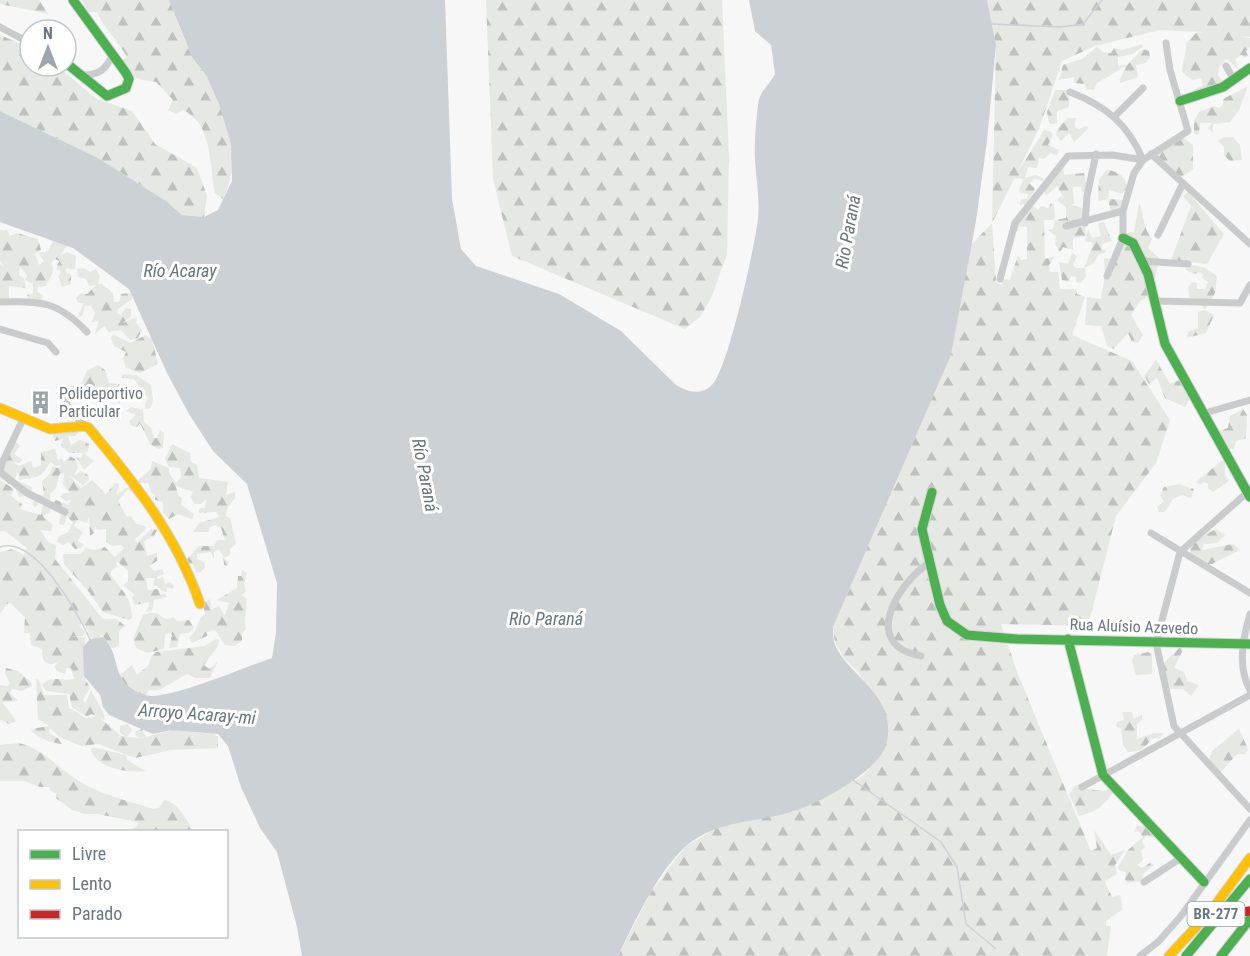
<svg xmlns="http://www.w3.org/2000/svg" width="1250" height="956" viewBox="0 0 1250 956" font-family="'Roboto Condensed',sans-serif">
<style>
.forest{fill:url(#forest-firs)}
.water{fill:#ccd1d5}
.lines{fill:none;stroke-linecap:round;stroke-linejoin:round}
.stream{stroke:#ccd1d5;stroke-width:1.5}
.fast-casing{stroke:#d3d4d4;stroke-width:11}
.slow-casing{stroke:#d3d4d4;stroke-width:11}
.jam-casing{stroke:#d3d4d4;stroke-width:11}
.street{stroke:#cacbcc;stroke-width:7}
.fast{stroke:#4caf50;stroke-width:9}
.slow{stroke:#ffc107;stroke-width:9}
.jam{stroke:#c62828;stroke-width:9}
.labels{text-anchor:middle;stroke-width:6;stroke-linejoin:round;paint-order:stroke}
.shield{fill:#fff;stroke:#97a0a8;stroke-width:1.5}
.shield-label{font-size:15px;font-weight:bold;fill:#6b7783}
.poi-label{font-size:16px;fill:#6b7783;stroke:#fff;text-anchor:start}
.street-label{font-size:16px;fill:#6b7783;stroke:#fff}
.water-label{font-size:18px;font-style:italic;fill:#67777f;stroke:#fff}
</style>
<defs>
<pattern id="forest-firs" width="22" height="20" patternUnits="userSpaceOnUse" patternTransform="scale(1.5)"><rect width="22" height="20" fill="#e6e8e4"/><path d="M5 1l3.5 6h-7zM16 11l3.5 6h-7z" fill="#bec1be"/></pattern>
</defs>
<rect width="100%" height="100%" fill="#f7f7f7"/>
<!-- forest -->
<path class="forest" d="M0 0H39L48 14 0 4Z
M82 0H169C177 18 183 38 192 56 196 64 203 71 208 79 227 116 243 160 223 199L215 193C209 164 213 124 183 110L176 114 168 110 173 100 156 82C138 80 129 77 118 63L127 57C118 40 104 29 97 12H87Z
M486 0H722L729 156 727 255 711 298 700 317 685 329 512 256 493 179Z
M987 0H1250V37L1238 36 1250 38V47L1246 51 1248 56 1245 58 1241 55 1235 59 1238 69 1227 59 1219 67 1218 76 1223 81 1222 85 1190 95 1192 91 1203 85 1201 78 1192 80 1182 72C1182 61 1187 53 1186 43L1196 33 1205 32 1160 30 1095 46 1062 61 1039 129 992 223 996 282 1001 285 1004 279 1010 280 1018 255 1021 260 1027 259V227L1019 226 1018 231 1011 230 1029 204 1038 210 1041 206 1048 208 1051 203 1054 205 1055 218 1053 220H1044L1045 259 1055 256 1049 265 1050 272H1058L1060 289H1076L1077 294 1085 297 1072 335 1132 361 1170 420 1156 463 1116 516 1088 626 1001 624 1017 672 1091 851 1097 848 1094 830 1111 855 1125 850 1115 865 1117 874 1105 881 1100 871 1112 897 1120 895 1123 909 1106 921V926H1111L1107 956H618L651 892 685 847 720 826 792 812 862 777 883 753 887 742V723L858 672 844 658 835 643 833 627 951 355 970 246 992 223 996 45Z
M0 35 30 48V66H57L97 99 132 111 155 144 197 168 207 196 204 217 182 215 166 201 98 158 0 111Z
M1142 44 1143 47 1132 54 1118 57V66L1127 65 1143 49 1149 51 1150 57 1146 63 1136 65 1138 77 1120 83V79L1126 66 1097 83 1094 90 1086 89 1085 84 1074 83V77L1059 80 1063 65 1082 59 1097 47 1103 52 1111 53 1114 48 1122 50Z
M1248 86 1239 110 1230 122 1213 124V133L1208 128 1212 123H1200L1199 135 1194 134V121L1199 112 1215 106 1219 108 1223 105V99Z
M1055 90H1069V107L1057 111V123L1053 124 1049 123 1047 112Z
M1068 118H1076L1075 127 1079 129 1086 126 1089 128 1074 142 1069 133 1061 141 1056 135 1057 129Z
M1044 130 1050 131 1053 135 1048 145 1059 150 1057 155 1050 153 1044 159 1039 158 1037 168 1028 167 1025 178 1035 175 1044 178 1043 181 1035 179 1029 183 1035 189 1026 204 1020 205 1021 199H1027L1028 194 1020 193 1019 190 1024 179 1014 178Z
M1224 137H1233L1240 145 1242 160 1230 161 1224 155V147L1218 141Z
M1183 138 1193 145V169L1181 177 1153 156Z
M1063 164 1064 175 1084 173 1087 189 1082 193 1081 187H1073L1074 204H1070L1085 209 1086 236 1073 238V250L1063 247 1060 253 1055 244 1056 236 1048 230 1053 229 1055 220 1066 218V207L1057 200 1061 196 1064 199 1057 186 1046 196 1044 191Z
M1106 170C1118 171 1126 176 1127 188L1122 194 1109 190 1108 199 1124 200 1122 209 1111 212 1108 199 1098 201 1099 180Z
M1188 192 1224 234 1207 264 1171 260 1191 206 1183 196Z
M1139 203C1144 214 1143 230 1152 238L1148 248 1159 258C1158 270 1153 282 1153 294L1140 301 1131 315 1143 335 1138 343 1132 342 1128 333 1114 349 1107 346 1101 326 1085 325 1087 297 1101 299 1105 274 1104 258 1114 259 1125 233 1134 232Z
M1104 222 1112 241 1102 244V249L1106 250V253L1099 254 1093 264 1085 268 1086 276 1081 283 1076 282V277L1071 276 1069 282 1062 280 1059 262 1068 264 1072 253 1077 256 1073 265 1076 268H1084L1093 245 1092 242H1085L1088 229 1092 238 1101 236 1098 223Z
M0 230H7L10 236 17 233 38 239 41 250 35 254 39 265 44 261 38 253 48 251 54 239 67 246 60 255 67 252 76 256 75 270 67 268 65 271 71 275V284L62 287 58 276 62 272 56 269 59 261 55 259 51 263C57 271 48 280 46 286L38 287 37 292 43 295 42 301 28 299 27 295 33 293V284L25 280 27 275 20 267 19 275 24 278 26 288 9 286V300H0V264L4 267 0 260Z
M1194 265 1205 268 1217 276 1215 293 1205 310 1214 315 1206 333 1186 338 1189 331 1198 328V312L1205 310 1199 300 1189 297 1188 288 1192 282 1197 283V289H1205L1208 282 1202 278 1203 274 1199 272 1194 274 1185 269Z
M83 268 90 272 96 269 100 276 98 284H102L113 293 114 302H119L121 294 131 293 132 299 118 309 117 313 120 315 126 308 131 309V316L123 323 137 317 136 323 142 330 138 338 130 340 121 330 109 332 104 326 94 335 99 321 92 322 95 313 91 306H85L82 316 77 317 84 303H78L76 298 81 293 87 294 96 285 89 286 86 279 78 277 77 269Z
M113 334 130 343 146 335 152 339 158 364 140 373 126 368 123 359 126 352 114 346 111 338Z
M1156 360 1170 384 1182 379 1192 396 1185 407 1165 398 1157 378 1149 384 1144 376Z
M98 365 105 370 109 383 119 384 122 389 133 390 139 386 134 379 122 378 123 374 136 375 151 385 153 399 151 408 145 409V403L148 398 143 392 137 393 132 400 121 399 119 404 113 398 102 403 108 395 102 389 94 395 74 391 73 386 81 384 87 371Z
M131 407 143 410 144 422 151 428 154 438H157L160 430 164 433 163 448 158 449 150 444 140 423 137 427 132 426 129 421 136 415 126 411Z
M1243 409 1247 415 1246 438 1236 441 1234 449H1225L1218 431 1228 428 1230 416Z
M81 430 75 436H68L71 445 80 440 89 444 88 451 84 453 94 461 84 470 76 457 81 458 83 453H69L61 446 63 439 55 441 53 435 54 432Z
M15 441 20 446 14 454 23 460 19 463 13 462 19 466 31 461 33 468 41 465V452L55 449 58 460 61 458 64 462 70 456 75 459 78 467 74 476 81 471 88 475 89 480 83 485 69 475 81 488 92 480 106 494 115 483 119 484 116 495 131 485 138 499 128 489 118 501 127 517 131 516 136 524 145 526 146 529 135 539 137 543 151 529 157 530 154 536 144 541 147 556 157 553V561L149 566 154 571 162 569 164 574 156 577 159 579 163 577 165 584 170 582 174 586 173 589 167 587V592L162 591 157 586H153L155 578H146L148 590 158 589 160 595 165 593 167 597 154 600 152 611 145 612 149 606 148 602 135 605 132 597 135 595 123 585 128 581V571L116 560 117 567 111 571V575C121 591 132 596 132 618L129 620 103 612 89 592 64 564 63 554H80L86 548 94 550 105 547 115 557 124 548 121 545 112 546 106 542V529L97 530 95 526 94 533 90 536 89 517 87 523 77 520 74 526 83 532 78 541 84 544 81 548 75 549 69 542 63 545 57 542 58 537 68 532 73 523 67 516 64 525 59 524 61 513 52 504 56 500 68 505 71 500 66 501 60 497 63 493H70L63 484 64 474 60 473 56 488 50 494V512L43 516 53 525 51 531 40 530 48 542 56 545 55 559 103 619H117L125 626 119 632V646L112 648 102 635 97 639 91 637 85 625 79 624 85 633 83 636 72 637H85L84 676 90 688 83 699 85 704 91 690 105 716 104 720 99 717 121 736H125L120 733V726L128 724 132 730 127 737 141 738 136 736 135 732 142 729 146 737 172 730 214 734 218 737V748L171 750 135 758 98 744 81 746 59 737 50 728 49 733 59 739 62 744C53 743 34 737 31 729L49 726 38 719 36 679 39 680 44 695H67L69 708C83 714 81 721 97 716L91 714 87 717 72 707 69 694 46 691 42 685C53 674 62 682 74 679L71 668H66L65 674 57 671 54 666 62 659C55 664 51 667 43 660L42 649 31 645 30 633H24L25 617 10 603 6 604 0 614V552L13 549 24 555 27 548 5 531H0V480L14 489 11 496 22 504 20 509 41 515 43 504 39 502 35 508 32 504 35 499 34 494 44 495 42 481 50 474 52 466 58 468 62 465 55 466 51 462C39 479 39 477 19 480V474L17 472 15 480 32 487 31 495 19 497 15 488 0 478 6 454H10Z
M172 444 190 453 191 462 197 465 199 478 228 482 226 495 235 492V498L227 508 226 516 230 518 236 544 230 549V555L224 558 229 563 227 566 224 565 223 555 218 549 214 552V559L211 552 197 554V558L205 563V568L199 573 196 572 193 563 188 564 185 561 199 546H214L217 540H225L221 528 215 525 210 527 209 532H193L199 523 219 517 216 512 198 513 200 508H205L206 499 201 504H195L190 497 193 492 176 486 178 495 182 498 181 505 194 514 192 519 178 514 169 519 163 512V502L155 500V495L151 492 148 483H139L138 480 151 469 152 461 169 468V473L176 483 181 477 180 468 169 467 165 459Z
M1221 461H1225V475L1229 481 1213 492 1208 488V484L1204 482 1200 485 1196 482Z
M1179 484 1194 489 1191 498 1182 495 1173 499 1165 512H1159L1157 507 1164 501 1160 496 1164 487Z
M1216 529 1225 535 1217 543 1204 544 1202 550 1233 544 1240 550 1212 564H1201L1192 556 1188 544Z
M242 570 247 573 244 584 246 591 242 595 246 598C248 609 243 617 246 629L242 633V641L234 646 225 645 215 630 207 632V636L192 643 189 638C199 630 196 620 205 614L203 603 210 599 211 610 219 606 225 616 229 603 217 600 237 588 238 576H241Z
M149 613H156L166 619 174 617 177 621 189 620 194 628 189 633 180 634 177 647 169 648 172 635 170 633 165 634 164 649 147 653 136 648 133 639 143 615Z
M216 639 219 640 218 646 204 665 209 669 218 661 210 678H195L187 674 159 690H149L145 696 115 683 117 677 132 665 137 675 149 665 151 657 156 652 204 646Z
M1180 647 1183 650 1174 668 1184 672 1187 681 1199 685 1191 696 1183 689H1171L1159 668Z
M1148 652 1152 654V674L1136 675 1132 661 1134 655Z
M6 668 18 671 31 682 32 686 22 691 12 689 10 693 18 701 2 702 16 721 9 724 0 720V685L7 686 10 684 5 673Z
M1122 712H1132L1133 719 1142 715V720L1137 724V739L1154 733H1164L1160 738 1151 739C1146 748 1139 752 1128 752L1123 745 1121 728 1116 727 1117 722 1124 720Z
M1239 729 1248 749 1245 754H1237L1220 773 1208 762 1212 751Z
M19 743C42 748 59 769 79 781 100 794 130 802 154 809L159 808 164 800C178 802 187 820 193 831H129L137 826 138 822 97 814H85L72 810 56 798V793L50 791 49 787H40L24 781H0V745Z
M93 747 126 755 127 760 146 771C127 773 98 769 91 750Z
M1082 783 1086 789 1104 791 1111 788 1114 790C1107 804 1095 813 1079 816L1069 794 1075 786Z
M1137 825 1149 828 1155 836 1151 838 1147 835 1142 841 1145 847 1141 851 1143 860 1137 865 1142 868 1151 862 1154 865 1144 873 1141 881 1127 883 1125 879 1126 872 1119 870 1118 867 1128 850 1143 837 1138 831 1134 832Z"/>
<!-- water -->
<path class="water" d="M169 0H445L452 199 461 249 476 266 559 294 621 331 675 384C686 392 701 396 712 385 728 370 755 245 758 219 760 199 756 179 755 160 754 141 756 123 758 105 759 91 770 85 775 74L771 45 755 31 749 0H987L996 45 987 141 976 221 951 355 833 627C833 633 833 640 835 645 850 678 896 694 887 742 882 770 817 805 791 812 755 823 714 820 684 848 657 873 634 923 618 956H302L297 927 277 852 260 828 241 787 228 746 218 734 171 730 153 734 109 715 103 707 100 695 84 676 83 647 90 639 103 637C120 655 112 670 127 685 132 690 145 696 152 696 184 694 240 669 272 658L276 632 277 583 247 484 213 451 189 414 167 373 129 289 73 248 0 222V111L98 158 166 201 182 215 204 217 218 210 232 181 231 144 219 104 207 77 192 57Z"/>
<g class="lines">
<!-- stream -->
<path class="stream" d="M992 24 1060 27 1083 24 1102 0
M0 547C36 535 78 614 91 641
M853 780 941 842 957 867 966 924 995 948"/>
<defs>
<path id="fast" d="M66 63 107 96 126 88 129 79 126 73 73 0
M1180 101 1223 87 1250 68
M1123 238 1133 243 1148 274 1165 344 1250 497
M932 492 922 529 940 605 947 621 967 635 1016 639 1250 644
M1068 639 1103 775 1204 882
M1186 956 1250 879
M1221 956 1250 919"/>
<path id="slow" d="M0 408 50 429 84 426 89 428C134 482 177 536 200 604
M1169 956 1211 911 1250 858"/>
<path id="jam" d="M1223 915 1250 911"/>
</defs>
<!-- fast casing -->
<use href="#fast" class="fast-casing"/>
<!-- slow casing -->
<use href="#slow" class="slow-casing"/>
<!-- jam casing -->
<use href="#jam" class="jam-casing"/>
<!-- street -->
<path class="street" d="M0 27 30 43
M1226 66 1234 80
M82 75C99 75 106 70 113 54
M1070 92C1106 106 1128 124 1143 160
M1114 117 1143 88
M1151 154 1250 244
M1085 223 1087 196 1096 154
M1066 226 1123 211
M1158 235 1183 183
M1142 261 1188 264
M1107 276 1123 238V211L1134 173 1143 160 1188 131 1170 70 1166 43
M1000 279 1015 223 1068 156 1113 155 1143 160
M1157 301 1240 303 1250 285
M0 302C41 301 58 301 87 332
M0 329 48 343 56 352
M66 399 67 405 84 426
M1205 413 1250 400
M24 417 2 463 0 472 27 493 65 512
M1250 490 1180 552 1156 643 1174 726 1250 809
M1151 533 1250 593
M1250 614C1243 638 1237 666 1250 690
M921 656C860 645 897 584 930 562
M1082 787 1250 695
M1144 882 1181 858
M1140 956 1159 941 1181 916 1250 820"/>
<!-- fast -->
<use href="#fast" class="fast"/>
<!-- slow -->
<use href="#slow" class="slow"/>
<!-- jam -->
<use href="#jam" class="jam"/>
</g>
<!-- icons -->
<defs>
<symbol id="building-bare" viewBox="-9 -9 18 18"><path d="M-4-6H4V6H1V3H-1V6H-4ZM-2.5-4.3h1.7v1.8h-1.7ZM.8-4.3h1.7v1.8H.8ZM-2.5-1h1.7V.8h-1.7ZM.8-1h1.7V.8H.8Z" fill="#9ca4ac" stroke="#fff" stroke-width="2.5" paint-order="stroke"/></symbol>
</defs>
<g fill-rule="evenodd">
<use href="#building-bare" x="24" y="386" width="33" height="33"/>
</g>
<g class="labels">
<!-- shield labels -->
<rect class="shield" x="1187.5" y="902" width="57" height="24" rx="4.5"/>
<g class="shield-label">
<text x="1216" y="919">BR-277</text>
</g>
<!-- poi labels -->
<g class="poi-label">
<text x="59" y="399">Polideportivo<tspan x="59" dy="18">Particular</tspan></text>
</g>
<!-- street labels -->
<g class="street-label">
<text transform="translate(1134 626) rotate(2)" y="6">Rua Aluísio Azevedo</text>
</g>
<!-- water labels -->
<g class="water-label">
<text transform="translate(848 232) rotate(-80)" y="6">Rio Paraná</text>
<text x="180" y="277">Río Acaray</text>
<text transform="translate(425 475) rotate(79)" y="6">Río Paraná</text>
<text x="546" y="625">Rio Paraná</text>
<text transform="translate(197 714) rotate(4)" y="6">Arroyo Acaray-mi</text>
</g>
</g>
<!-- legend -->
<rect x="18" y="830" width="210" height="108" fill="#ffffff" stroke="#c4c9cd" stroke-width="1.5"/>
<rect x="30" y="850" width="30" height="9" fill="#4caf50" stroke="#c4c9cd" stroke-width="1.5"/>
<text x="72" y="860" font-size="18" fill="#6b7783">Livre</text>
<rect x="30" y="880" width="30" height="9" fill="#ffc107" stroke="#c4c9cd" stroke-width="1.5"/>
<text x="72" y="890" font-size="18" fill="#6b7783">Lento</text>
<rect x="30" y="910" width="30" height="9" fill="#c62828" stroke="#c4c9cd" stroke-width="1.5"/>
<text x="72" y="920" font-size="18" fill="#6b7783">Parado</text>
<!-- north arrow -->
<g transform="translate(48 48)"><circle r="28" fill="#ffffff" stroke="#c4c9cd" stroke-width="1.5"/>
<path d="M0-4.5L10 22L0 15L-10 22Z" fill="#9ca4ac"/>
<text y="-9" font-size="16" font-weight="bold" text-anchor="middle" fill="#6b7783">N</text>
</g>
</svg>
